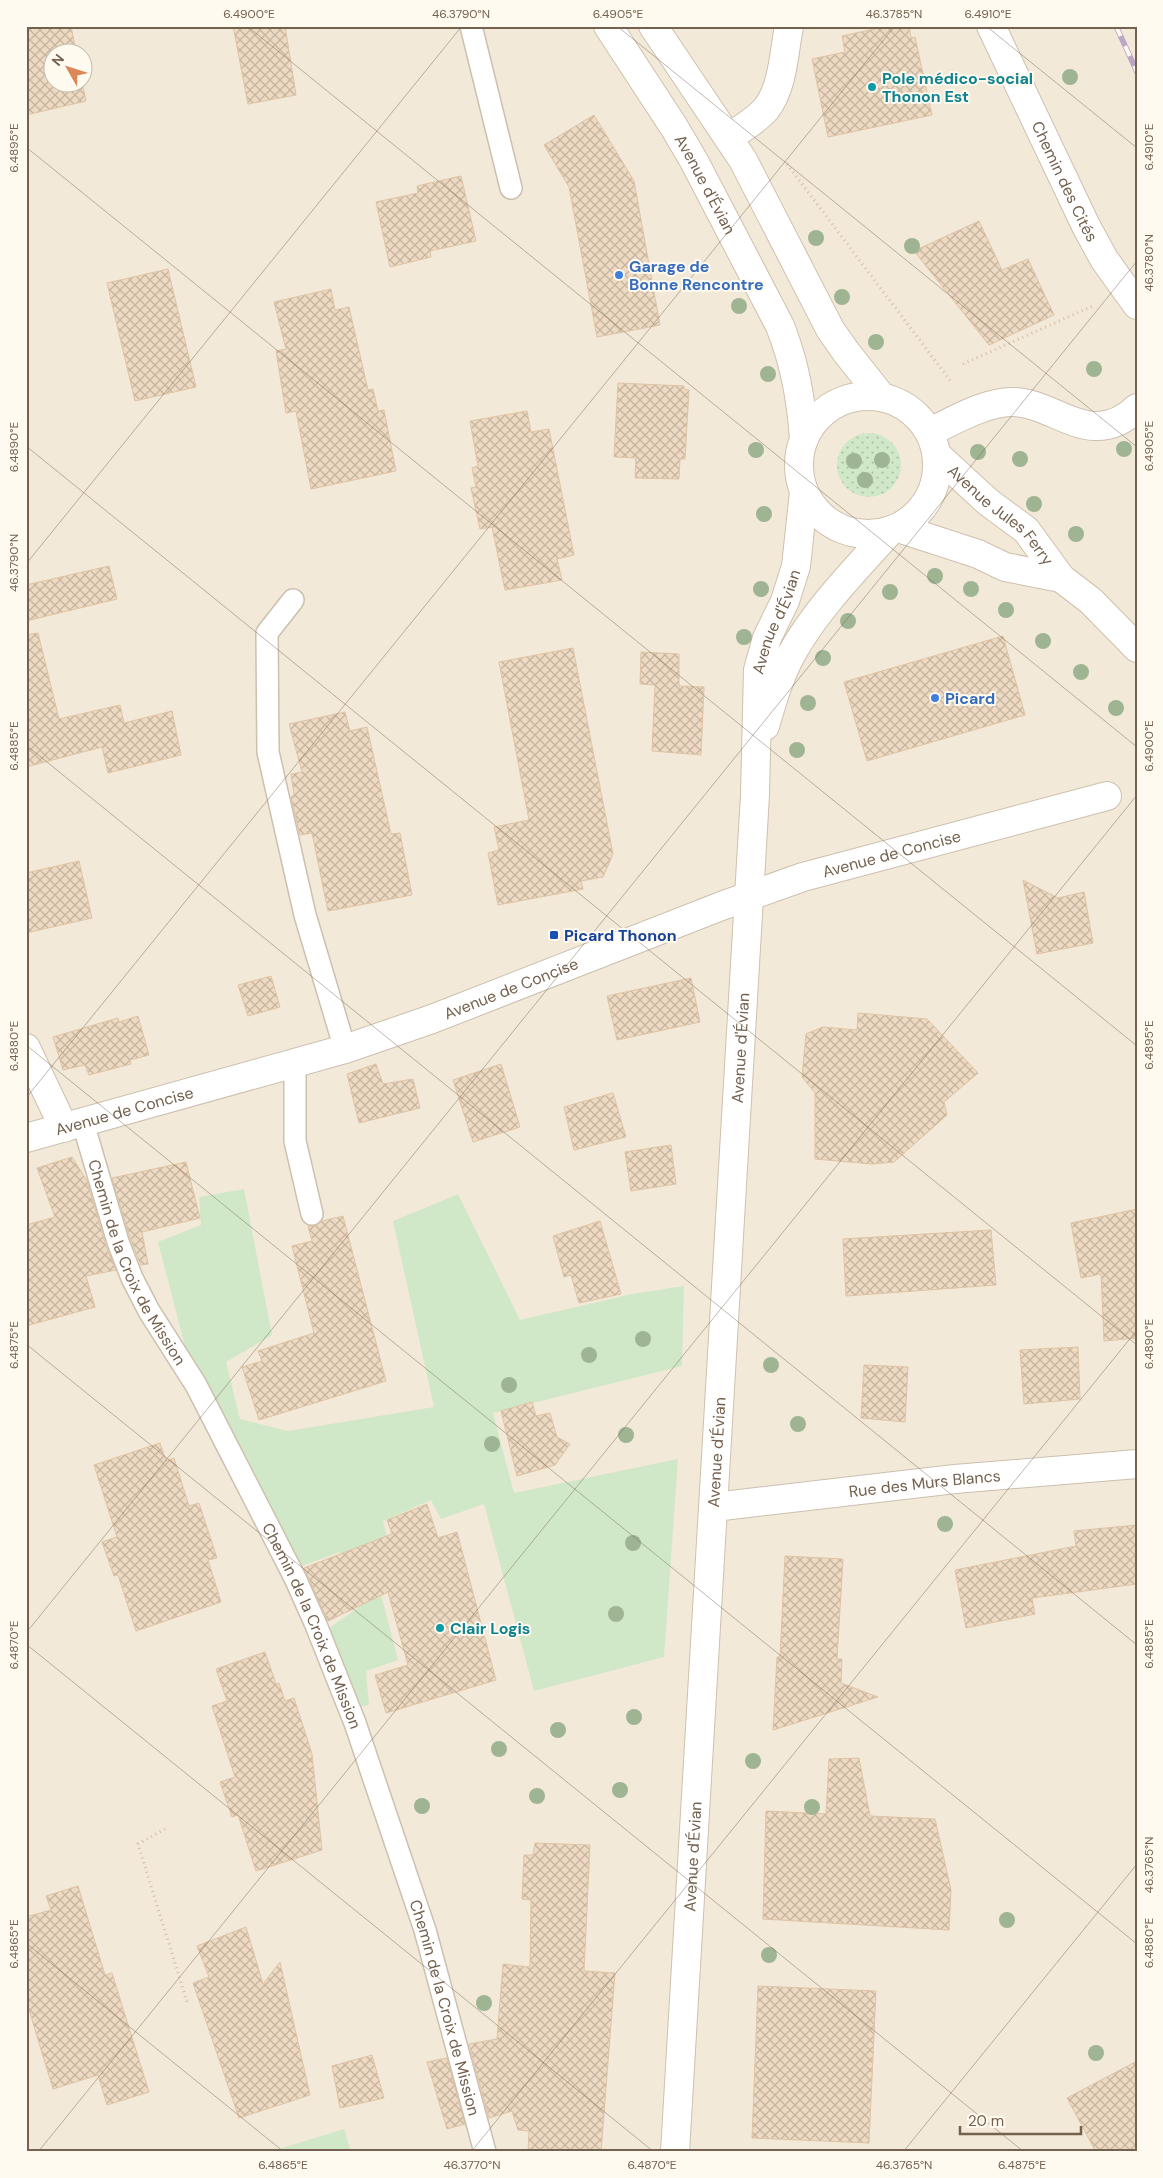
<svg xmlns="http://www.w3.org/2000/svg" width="1163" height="2178" viewBox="0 0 1163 2178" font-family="'DM Sans',sans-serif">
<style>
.residential{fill:#f2e9d8;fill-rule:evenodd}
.grass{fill:#d1e8c8}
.garden{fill:url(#garden-dots)}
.building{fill:url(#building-cross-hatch);stroke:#e0c3a4}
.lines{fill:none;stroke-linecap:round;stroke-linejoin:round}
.lane-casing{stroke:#ccc0af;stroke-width:24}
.street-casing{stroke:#ccc0af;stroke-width:30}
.secondary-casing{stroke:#cfc1ad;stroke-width:30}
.path{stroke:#d4bea5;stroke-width:3;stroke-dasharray:1 4;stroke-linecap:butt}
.lane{stroke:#fff;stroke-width:21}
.street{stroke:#fff;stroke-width:28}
.secondary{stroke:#fff;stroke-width:28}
.rail-casing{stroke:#bba7c5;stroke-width:5.5}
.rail{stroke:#fefaef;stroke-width:4;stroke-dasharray:11;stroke-linecap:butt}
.tree{fill:#9fb492}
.ticks{fill:none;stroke:#74614e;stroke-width:1;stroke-opacity:0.45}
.culture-dot{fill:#0f9aa8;stroke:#fefaef;stroke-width:2}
.shop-dot{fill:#3f7fe0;stroke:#fefaef;stroke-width:2}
.transit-dot{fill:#1a4fb4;stroke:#fefaef;stroke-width:2}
.labels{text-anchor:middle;stroke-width:4;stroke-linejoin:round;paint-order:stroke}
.culture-label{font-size:16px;font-weight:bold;fill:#0d838f;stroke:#fefaef;text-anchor:start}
.street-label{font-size:16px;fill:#74614e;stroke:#fefaef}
.shop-label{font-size:16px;font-weight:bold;fill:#366cbe;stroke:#fefaef;text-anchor:start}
.transit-label{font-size:16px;font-weight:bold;fill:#164399;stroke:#fefaef;text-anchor:start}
.neatline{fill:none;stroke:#74614e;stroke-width:2}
.ticks-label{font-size:12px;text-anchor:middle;fill:#74614e}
</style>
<defs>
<pattern id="garden-dots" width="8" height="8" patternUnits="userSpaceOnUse" patternTransform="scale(1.25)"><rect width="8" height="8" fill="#d1e8c8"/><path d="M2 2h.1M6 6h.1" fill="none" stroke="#aebfa5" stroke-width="1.8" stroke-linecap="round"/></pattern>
<pattern id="building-cross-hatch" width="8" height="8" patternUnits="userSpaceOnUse" patternTransform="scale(1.25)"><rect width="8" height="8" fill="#eedac2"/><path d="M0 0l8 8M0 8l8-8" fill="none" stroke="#c5b4a0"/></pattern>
</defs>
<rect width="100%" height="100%" fill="#fbf6e9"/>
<!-- residential -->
<path class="residential" d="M26 26H1137V2152H26ZM52 52H82V82H52Z"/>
<!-- grass -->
<path class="grass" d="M244 1189 272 1335 226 1362 240 1419 288 1431 434 1407 393 1221 458 1194 520 1320 632 1294 684 1286 682 1366 493 1413 514 1493 678 1459 664 1657 534 1691 484 1504 441 1519 431 1500 383 1521 389 1546 370 1552 398 1660 366 1671 369 1705 360 1707 329 1628 358 1608 340 1552 302 1566 246 1456 185 1346 158 1242 201 1225 199 1197Z
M344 2129 351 2152H269Z"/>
<!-- garden -->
<path class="garden" d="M837 465a32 32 0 1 1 64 0a32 32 0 1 1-64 0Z"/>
<!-- building -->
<path class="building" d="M26 26H71L76 52H52V82H82L86 101 26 115Z
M233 26H285L296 95 248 104Z
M888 26H909L911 38 915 37 932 115 828 137 812 59 845 52 842 36Z
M594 115 634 181 660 325 597 337 569 187 544 145Z
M461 176 476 241 430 251 431 257 390 267 376 202 418 193 417 186Z
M979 221 1002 270 1028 259 1054 315 989 345 914 251Z
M168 269 196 387 135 401 107 283Z
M331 289 335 310 349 307 368 390 373 389 378 411 384 410 396 471 311 489 296 411 286 413 276 351 286 349 274 302Z
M618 383 684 386V389L689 390 685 459H680L679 479 635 478 636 458 614 457Z
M527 411 531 432 549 429 574 555 557 559 562 580 505 590 492 527 480 529 471 488 476 487 472 468 478 466 470 421Z
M109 566 117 599 26 621V585Z
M38 633 59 719 120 705 124 723 172 711 181 755 108 773 102 747 26 767V635Z
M1003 636 1025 715 867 761 844 682Z
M573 648 613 854 603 877 581 881 583 889 498 905 488 853 499 850 494 827 529 820 499 662Z
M641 652 679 654V686L704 687 701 755 652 751 655 685 640 684Z
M345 712 350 731 367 727 391 834 400 833 412 895 328 911 312 833 300 835 291 797 294 795 291 774 302 772 289 724Z
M79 861 92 918 26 933V873Z
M1023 880 1058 898 1084 892 1093 943 1037 954Z
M271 976 280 1007 248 1016 238 985Z
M691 978 700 1022 617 1040 607 996Z
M858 1013 927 1019 978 1073 944 1102 947 1115 894 1162 872 1164 815 1159V1093L802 1077 806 1034 823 1027 857 1030Z
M138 1016 149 1055 130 1060 131 1064 89 1075 85 1065 63 1070 53 1037 118 1018 119 1022Z
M376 1064 383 1084 413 1079 420 1108 359 1123 347 1074Z
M501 1064 520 1127 473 1142 453 1080Z
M613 1093 626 1137 574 1150 564 1107Z
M671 1145 676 1184 631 1191 625 1152Z
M72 1157 87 1181 106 1246 116 1270 86 1276 95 1307 26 1326V1225L55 1217 37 1168Z
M186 1162 200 1218 142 1232 148 1264 141 1265 130 1238 112 1178Z
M1137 1209V1338L1104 1341 1101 1274 1081 1278 1071 1223Z
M343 1216 386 1381 259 1420 242 1367 262 1361 258 1351 314 1333 292 1246 312 1241 308 1226H315L322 1221Z
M600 1221 621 1294 579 1303 571 1275 564 1277 553 1236Z
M991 1230 996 1285 846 1296 843 1239Z
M1078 1347 1080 1399 1024 1404 1020 1350Z
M864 1365 908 1367 905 1422 861 1418Z
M532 1402 536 1416 550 1413 557 1437 570 1444 555 1465 517 1476 501 1411Z
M160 1443 166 1461 174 1458 189 1506 199 1503 217 1558 208 1560 221 1602 136 1631 118 1575 114 1576 102 1542 117 1537 94 1465Z
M427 1504 438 1538 457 1532 496 1680 386 1713 375 1675 408 1665 388 1592 328 1621 304 1568 392 1534 387 1520Z
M1137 1525V1584L1032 1598 1035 1614 966 1628 955 1570 1076 1546 1074 1531Z
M785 1556 843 1559 837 1659H842L841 1683 878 1697 773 1730 777 1657H780Z
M265 1652 276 1684 279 1683 285 1701 294 1698 312 1754 322 1850 256 1871 238 1815 232 1817 220 1782 235 1777 212 1706 227 1701 216 1669Z
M859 1758 870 1816 935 1819 951 1890 949 1930 763 1919 766 1811 826 1814 829 1759Z
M535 1843 590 1845 584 1971 615 1973 601 2152H528L529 2131 518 2130 512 2111 489 2118 469 2044 497 2039 503 1964 530 1967 531 1900 522 1899 524 1855H533Z
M78 1886 105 1975 112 1973 149 2092 107 2105 98 2075 53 2089 26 2000V1917L51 1910 46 1896Z
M246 1927 263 1984 280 1962 310 2095 239 2118 193 1983 209 1977 197 1946Z
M758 1986 876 1991 869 2143 752 2138Z
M372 2055 384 2098 340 2108 332 2066Z
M447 2058 465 2124 447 2129 427 2062Z
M1137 2061V2152H1096L1067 2098Z"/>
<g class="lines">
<defs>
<g id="lane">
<path d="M471 26 511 188"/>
<path d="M293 600 267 633 268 752 305 915 345 1049"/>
<path d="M295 1063V1141L312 1214"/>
<path id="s1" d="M83 1123 118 1242 132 1278 149 1311 196 1385 295 1578 316 1625 355 1723 425 1930 485 2152"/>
</g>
<g id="street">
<path id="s2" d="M991 26 1086 226 1104 259 1137 305"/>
<path d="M729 138C740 129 756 121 766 109 783 88 784 52 789 26"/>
<path d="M930 432C953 421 985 402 1012 402 1056 402 1090 452 1137 408"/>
<path d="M26 1048 64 1128"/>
<path id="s3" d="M26 1138 345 1049 432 1019 724 905 803 877 1107 796"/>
<path id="s4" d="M714 1507 955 1479 1137 1464"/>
</g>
<g id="secondary">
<path id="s5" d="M608 26 674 127 694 161 780 326C795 364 801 399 804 439"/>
<path d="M653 26 743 160 830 329 846 352 881 396"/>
<circle cx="868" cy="465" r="69"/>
<path id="s6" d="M937 455 988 502 1026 530 1061 578 1091 601 1137 648"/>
<path d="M898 528 978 554 1005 567 1061 578"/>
<path d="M765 726C772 702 779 677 791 655 815 610 857 568 891 530"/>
<path id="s7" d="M675 2152 755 795 758 670 767 638 785 601 796 566 804 492"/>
</g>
</defs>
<!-- lane casing -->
<use href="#lane" class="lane-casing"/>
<!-- street casing -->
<use href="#street" class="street-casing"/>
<!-- secondary casing -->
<use href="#secondary" class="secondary-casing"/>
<!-- path -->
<path class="path" d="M787 164 952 383
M963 364 1095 305
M165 1829 138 1844 188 2005"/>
<!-- lane -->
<use href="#lane" class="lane"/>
<!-- street -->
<use href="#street" class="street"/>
<!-- secondary -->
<use href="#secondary" class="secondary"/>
<defs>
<path id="rail" d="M1116 26 1137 72"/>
</defs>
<!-- rail casing -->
<use href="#rail" class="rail-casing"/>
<!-- rail -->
<use href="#rail" class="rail"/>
</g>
<!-- trees -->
<g class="tree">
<circle cx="1070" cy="77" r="8"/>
<circle cx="816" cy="238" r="8"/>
<circle cx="912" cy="246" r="8"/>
<circle cx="842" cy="297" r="8"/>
<circle cx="739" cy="306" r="8"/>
<circle cx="876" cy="342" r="8"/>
<circle cx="1094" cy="369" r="8"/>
<circle cx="768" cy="374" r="8"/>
<circle cx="1124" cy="449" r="8"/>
<circle cx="756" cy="450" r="8"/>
<circle cx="978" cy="452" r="8"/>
<circle cx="1020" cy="459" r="8"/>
<circle cx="882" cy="460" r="8"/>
<circle cx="854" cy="461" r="8"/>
<circle cx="865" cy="480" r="8"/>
<circle cx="1034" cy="504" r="8"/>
<circle cx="764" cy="514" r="8"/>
<circle cx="1076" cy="534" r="8"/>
<circle cx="935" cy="576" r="8"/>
<circle cx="761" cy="589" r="8"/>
<circle cx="971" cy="589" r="8"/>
<circle cx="890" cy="592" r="8"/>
<circle cx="1006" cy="610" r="8"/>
<circle cx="848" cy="621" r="8"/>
<circle cx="744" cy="637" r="8"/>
<circle cx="1043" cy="641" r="8"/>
<circle cx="823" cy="658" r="8"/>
<circle cx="1081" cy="672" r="8"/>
<circle cx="808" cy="703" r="8"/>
<circle cx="1116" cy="708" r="8"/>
<circle cx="797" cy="750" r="8"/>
<circle cx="643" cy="1339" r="8"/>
<circle cx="589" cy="1355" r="8"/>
<circle cx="771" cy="1365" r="8"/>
<circle cx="509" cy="1385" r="8"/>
<circle cx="798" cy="1424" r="8"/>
<circle cx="626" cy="1435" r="8"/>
<circle cx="492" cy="1444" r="8"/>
<circle cx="945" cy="1524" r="8"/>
<circle cx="633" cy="1543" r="8"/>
<circle cx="616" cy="1614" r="8"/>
<circle cx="634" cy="1717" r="8"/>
<circle cx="558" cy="1730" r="8"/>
<circle cx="499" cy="1749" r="8"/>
<circle cx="753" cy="1761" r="8"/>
<circle cx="620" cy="1790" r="8"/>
<circle cx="537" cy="1796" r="8"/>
<circle cx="422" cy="1806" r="8"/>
<circle cx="812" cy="1807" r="8"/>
<circle cx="1007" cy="1920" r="8"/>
<circle cx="769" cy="1955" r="8"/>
<circle cx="484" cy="2003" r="8"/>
<circle cx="1096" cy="2053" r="8"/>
</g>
<!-- ticks -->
<path class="ticks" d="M247 26 1137 747M617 26 1137 447M986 26 1137 148M26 30 29 26M26 147 1137 1046M26 446 1137 1345M26 564 462 26M26 745 1137 1645M26 1045 1137 1944M26 1098 895 26M26 1344 1024 2152M26 1633 1137 261M26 1644 654 2152M26 1943 284 2152M38 2152 1137 795M471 2152 1137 1330M903 2152 1137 1864"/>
<!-- markers -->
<g class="culture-dot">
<circle cx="872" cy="87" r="5"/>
<circle cx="440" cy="1628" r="5"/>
</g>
<g class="shop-dot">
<circle cx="619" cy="275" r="5"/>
<circle cx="935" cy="698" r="5"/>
</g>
<rect class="transit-dot" x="549" y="930" width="10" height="10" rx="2.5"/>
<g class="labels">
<!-- culture labels -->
<g class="culture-label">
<text x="882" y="84">Pole médico-social<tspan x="882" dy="18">Thonon Est</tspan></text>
<text x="450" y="1634">Clair Logis</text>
</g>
<!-- street labels -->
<g class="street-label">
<text dy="6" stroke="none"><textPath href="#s2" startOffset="172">Chemin des Cités</textPath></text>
<text dy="6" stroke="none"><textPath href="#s5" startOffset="186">Avenue d'Évian</textPath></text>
<text dy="6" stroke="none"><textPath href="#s6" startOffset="88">Avenue Jules Ferry</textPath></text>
<text dy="6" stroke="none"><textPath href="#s7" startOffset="1536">Avenue d'Évian</textPath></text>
<text dy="6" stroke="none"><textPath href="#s3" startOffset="912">Avenue de Concise</textPath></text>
<text dy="6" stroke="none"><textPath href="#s3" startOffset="508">Avenue de Concise</textPath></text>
<text dy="6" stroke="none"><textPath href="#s7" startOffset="1106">Avenue d'Évian</textPath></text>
<text dy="6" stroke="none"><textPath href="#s3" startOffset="102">Avenue de Concise</textPath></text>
<text dy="6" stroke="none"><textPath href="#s1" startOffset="150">Chemin de la Croix de Mission</textPath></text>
<text dy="6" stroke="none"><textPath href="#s7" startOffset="701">Avenue d'Évian</textPath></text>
<text dy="6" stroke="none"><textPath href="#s4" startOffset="212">Rue des Murs Blancs</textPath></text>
<text dy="6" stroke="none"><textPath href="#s1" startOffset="555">Chemin de la Croix de Mission</textPath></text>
<text dy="6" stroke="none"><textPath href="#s7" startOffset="296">Avenue d'Évian</textPath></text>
<text dy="6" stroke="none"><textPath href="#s1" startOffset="960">Chemin de la Croix de Mission</textPath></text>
</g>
<!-- shop labels -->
<g class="shop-label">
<text x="629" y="272">Garage de<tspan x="629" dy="18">Bonne Rencontre</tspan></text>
<text x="945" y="704">Picard</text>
</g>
<!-- transit labels -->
<g class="transit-label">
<text x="564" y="941">Picard Thonon</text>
</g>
</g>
<!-- border -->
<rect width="1163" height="2178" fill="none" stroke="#fefaef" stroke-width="55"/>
<!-- north arrow -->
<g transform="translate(68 68) rotate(309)"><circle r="24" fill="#fefaef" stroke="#c7bdaf"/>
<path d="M0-4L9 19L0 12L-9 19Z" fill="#db8758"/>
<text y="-8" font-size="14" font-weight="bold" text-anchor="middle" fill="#74614e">N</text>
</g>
<!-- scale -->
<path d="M960 2126v8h121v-8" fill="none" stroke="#74614e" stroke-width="2.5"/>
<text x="968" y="2126" font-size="15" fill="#74614e" stroke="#fefaef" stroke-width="4" paint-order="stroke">20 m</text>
<rect x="28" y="28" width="1108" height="2122" class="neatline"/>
<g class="ticks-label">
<text x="249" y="18">6.4900°E</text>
<text x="461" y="18">46.3790°N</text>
<text x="618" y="18">6.4905°E</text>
<text x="894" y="18">46.3785°N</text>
<text x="988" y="18">6.4910°E</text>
<text transform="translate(1149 147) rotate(-90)" y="4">6.4910°E</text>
<text transform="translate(14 148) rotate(-90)" y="4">6.4895°E</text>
<text transform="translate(1149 263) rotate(-90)" y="4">46.3780°N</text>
<text transform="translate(1149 446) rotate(-90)" y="4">6.4905°E</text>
<text transform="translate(14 447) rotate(-90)" y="4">6.4890°E</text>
<text transform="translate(14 563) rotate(-90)" y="4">46.3790°N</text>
<text transform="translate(1149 746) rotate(-90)" y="4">6.4900°E</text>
<text transform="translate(14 746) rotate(-90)" y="4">6.4885°E</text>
<text transform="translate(1149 1045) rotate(-90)" y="4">6.4895°E</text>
<text transform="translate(14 1046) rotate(-90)" y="4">6.4880°E</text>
<text transform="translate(1149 1344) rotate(-90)" y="4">6.4890°E</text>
<text transform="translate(14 1345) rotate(-90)" y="4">6.4875°E</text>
<text transform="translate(1149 1644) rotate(-90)" y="4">6.4885°E</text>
<text transform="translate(14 1645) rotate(-90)" y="4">6.4870°E</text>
<text transform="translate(1149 1865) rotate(-90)" y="4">46.3765°N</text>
<text transform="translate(1149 1943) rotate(-90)" y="4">6.4880°E</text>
<text transform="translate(14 1944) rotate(-90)" y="4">6.4865°E</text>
<text x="283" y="2169">6.4865°E</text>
<text x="472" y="2169">46.3770°N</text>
<text x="652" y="2169">6.4870°E</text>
<text x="904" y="2169">46.3765°N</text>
<text x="1022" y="2169">6.4875°E</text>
</g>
</svg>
